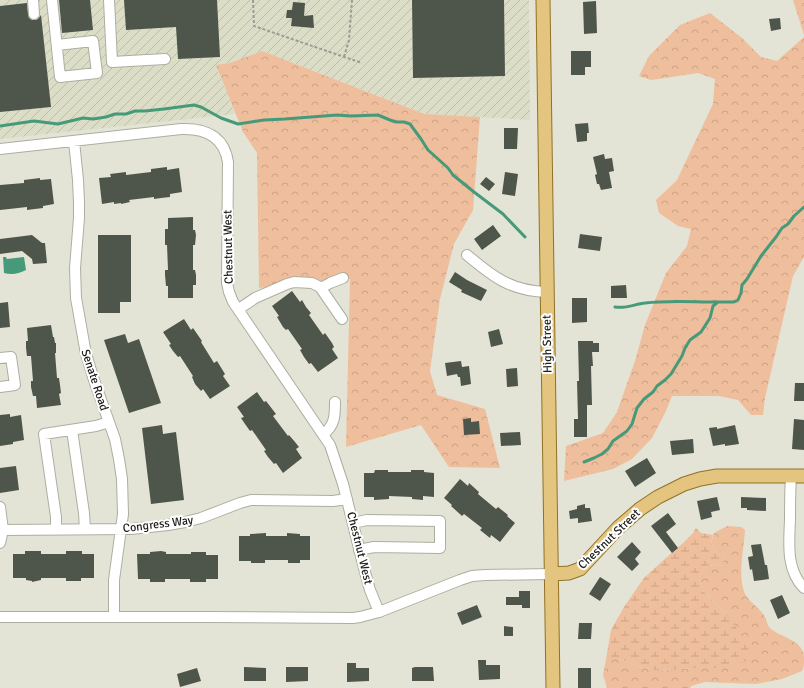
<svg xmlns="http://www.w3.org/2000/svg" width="804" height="688" viewBox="0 0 804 688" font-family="Signika,sans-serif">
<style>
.industrial{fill:url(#industrial-furrows)}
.forest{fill:url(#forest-crowns)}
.wetland{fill:url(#wetland-marsh)}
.water{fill:#479a79}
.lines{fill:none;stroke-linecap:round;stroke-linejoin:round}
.stream{stroke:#479a79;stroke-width:3}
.building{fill:#4e564c}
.minor-casing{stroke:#adaea1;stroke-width:12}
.major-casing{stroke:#917125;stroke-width:15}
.path{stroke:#9b9c92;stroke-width:2;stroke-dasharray:3 2;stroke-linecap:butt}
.minor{stroke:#fff;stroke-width:10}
.major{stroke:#e3c580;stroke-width:13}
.labels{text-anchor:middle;stroke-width:4;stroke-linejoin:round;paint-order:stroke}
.street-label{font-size:12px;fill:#1d1e19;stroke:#fff}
</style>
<defs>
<pattern id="industrial-furrows" width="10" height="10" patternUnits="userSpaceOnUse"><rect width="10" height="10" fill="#dbddc7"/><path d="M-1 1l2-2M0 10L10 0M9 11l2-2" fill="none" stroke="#bcbdaa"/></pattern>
<pattern id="forest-crowns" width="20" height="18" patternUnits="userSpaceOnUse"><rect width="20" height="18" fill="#eebe9d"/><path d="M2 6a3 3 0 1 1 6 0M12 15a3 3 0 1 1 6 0" fill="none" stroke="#cca387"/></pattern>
<pattern id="wetland-marsh" width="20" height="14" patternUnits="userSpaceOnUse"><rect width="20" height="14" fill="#eebe9d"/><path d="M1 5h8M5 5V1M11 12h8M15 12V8" fill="none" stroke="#cca387"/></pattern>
</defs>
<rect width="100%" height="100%" fill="#e3e4d6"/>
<!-- industrial -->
<path class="industrial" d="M0 0H529L530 120 424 114 262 51 230 63 216 65 235 114 0 139Z"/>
<!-- forest -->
<path class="forest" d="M793 0H804V35Z
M710 13 742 38 761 57 777 61 804 37V257L793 276 765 398 763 415H751L738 400 719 396H672L666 411 652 438 632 459 613 469 564 481 566 446 603 433 617 412 635 361 645 325 666 273 687 246 691 229 678 226 659 213 656 200 677 180 694 144 713 104 715 79 698 73 651 80 639 76 649 56 680 25Z
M262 51 424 114 480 117 473 210 454 244 440 299 430 371 437 395 485 409 500 468 449 467 421 425 346 447 350 279 259 288 257 153 243 132 216 65 230 63Z
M727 526 741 527 745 530C744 550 737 575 745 594 750 603 760 608 765 617 767 621 767 625 770 628 782 639 804 639 804 659 804 663 804 667 802 671L782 679 756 684 705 682 691 686 690 688H607L603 675 606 659H620L640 667 659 671 692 668 726 614 704 592 699 575 707 566 722 564 725 557 715 551 711 543 714 533Z"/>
<!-- wetland -->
<path class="wetland" d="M696 528 701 533 713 535 711 543 715 551 725 557 722 564 707 566 699 575 704 592 726 614 748 644 749 660 727 668H692L659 671 640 667 620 659H606L611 630 624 607 644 578 667 557 683 543 693 533Z"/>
<!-- water -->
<path class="water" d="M3 257H6L7 259 24 257 26 270C18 274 12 275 4 273Z"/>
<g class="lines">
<!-- stream -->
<path class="stream" d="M0 126 34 121 58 124 83 118 93 119 106 117 115 114H126L135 111H145L164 109 194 105 201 107 221 118 238 124 264 120 285 119 337 115 351 116 378 115 390 120 396 122H404L410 124 421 139 428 150 448 168 453 175 474 192 503 214 525 237
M615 307C626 309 635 304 645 303 669 300 693 302 717 302
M584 462 594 458 602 454 608 449 613 441 627 431 632 424 637 408 644 399 653 392 657 386 665 380 671 374 682 356 685 348 690 340 701 332 710 318 713 306 718 302H734L738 300 741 293 742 285 747 279 761 256 776 237 782 228 788 224 794 216 804 207"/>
</g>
<!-- building -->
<path class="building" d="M59 0H90L93 30 62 33Z
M124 0H217L220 57 178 59 176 27 126 30Z
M412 0H504L505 76 413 78Z
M596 1 597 33 584 34 583 2Z
M293 2 305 3 304 16 313 15 314 28 291 26 292 18H286L287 10H292Z
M27 3 28 14 29 18 32 20H35L38 19 41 15 51 107 0 112V6Z
M780 18 781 29 771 31 769 19Z
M571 51H591V67H585V75H571Z
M588 123 589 133H587V141L577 142 575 124Z
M504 128H518L517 149H504Z
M604 154 605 159 612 158 614 171 609 172 612 188 601 190 599 184H597L595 175 597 174 593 157Z
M167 167V170L179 168 182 192 170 194V197L161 198 154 199V197L129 200 130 202 121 204V203L114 204V202L102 204 99 178 111 177 110 174 126 172V175L151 172V169Z
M505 172 518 174 515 196 502 194Z
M486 177 495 184 489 191 480 184Z
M40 178V180L51 179 54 204 43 206V208L27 210V207L0 210V185L24 183V180Z
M193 217V230H195L196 235 195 245H193V270H195L196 275V285H193V298H168V286H166L165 275V270H168L167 245H165V229H168V218Z
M493 225 501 236 482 250 474 239Z
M580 234 602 237 600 251 578 248Z
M32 235 42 243H45L47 263 33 264 32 259 22 251 0 254V239Z
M98 235H131V302H120V313H98Z
M455 272 467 280 487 290 481 301 461 292 462 290 449 282Z
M626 285 627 298H611V286Z
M292 291 300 302 302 300 306 307 311 313 309 315 323 335 325 333 332 343 334 347 332 349 338 358 318 372 311 363 309 364 304 357 300 350 302 349 288 329 286 330 283 327 277 317 279 316 272 306Z
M572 298H587V322L572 323Z
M8 302 10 327 0 328V303Z
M184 319 191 330 193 328 202 341 201 342 214 363 217 361 225 374 223 376 230 386 210 399 203 389 201 391 195 384 192 377 193 376 180 356 178 357 173 351 169 345 171 344 163 332Z
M51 325 53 337H54L55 343H56V353H55L57 378H59L60 385 61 393 59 394 61 405 37 408 36 396H33L31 387V381H33L31 356H27L26 348V341H28L27 328Z
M499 329 503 344 491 347 488 332Z
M125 334 128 343 139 339 161 403 129 413 104 340Z
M578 341H593V343H599V352H592L593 366H591L592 405H587V437H574V419H578L577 381H579Z
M461 361 462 367 469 366 471 384 461 386 460 377H458L457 374 447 376 445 363Z
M517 368 518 386 507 387 506 369Z
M795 383H804V401H794Z
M257 392 264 402 266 401 276 414 273 416 288 436 289 435 295 442 299 447 296 449 302 458 283 473 276 463 274 464 268 457 264 451 266 450 252 430 250 431 245 424 241 418 244 417 237 407Z
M10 414V417L21 415 24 440 13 442V444L0 446V415Z
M471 418V422L479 421 480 434 464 435 463 419Z
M794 419 804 420V450L792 449Z
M162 425 163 434 176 432 184 500 151 504 142 428Z
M735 425 739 444 725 446V444L713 446 709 428 717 427V429Z
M520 432 521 445 501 446 500 433Z
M693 439 694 453 672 455 670 441Z
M647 458 656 473 635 487 625 471Z
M16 466 19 490 0 493V468Z
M375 470H388V472H411V470H424V472L434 473V497L423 496V500L412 499V497L389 496V499L374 500V497H364V473H374Z
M460 479 468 486 469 483 479 492 478 494 496 509 498 507 508 515 507 516 515 523 500 542 491 535 490 538 480 530 482 528 464 514 462 516 451 506 452 505 444 498Z
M717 497 720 510 711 512 712 517 701 520 697 501Z
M741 497 766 498V511L747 510V508H741Z
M585 504V508H590L592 521 578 523V518L570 519 569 511 577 509V506Z
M668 513 676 524 666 532 678 548 672 553 651 526Z
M266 533V536H287V533L300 534V536H310V560H300V563H288V560H265V563H251V561H239V536H250V534Z
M632 542 641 552 635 559 639 564 632 571 617 557Z
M761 544 765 565H767L769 579 754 581 752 569 750 570 748 557 753 556 751 545Z
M25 551H41V554H66V551H82V554H94V578H81V581H66V578H41V580L32 582V581L26 580V578H13V554H25Z
M161 551 166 552V554H191V552H206V555H218V579H206V582H190V579H165V582H150V579H138L137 554H150V552Z
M600 577 611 584 600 601 589 594Z
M519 591H530V608H522V605H506V597H519Z
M782 595 790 613 778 619 770 600Z
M477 605 482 617 462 625 457 613Z
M579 623H592L591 639H578Z
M504 626 513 627V636H504Z
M478 660H486V665H500V679L479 680Z
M347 663H356V668H369V681L347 682Z
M244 667 266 668V681H244Z
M286 667H308V681L286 682Z
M415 667H433L434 681H412V668Z
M197 668 201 681 180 687 177 674Z
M578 668H591V688H578Z"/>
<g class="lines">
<defs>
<path id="minor" d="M33 0 34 14
M52 0 60 77 97 73 93 41 57 45
M109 0 112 62 165 59
M74 141 78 180 79 202V218L75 268 76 298 86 354 94 380 115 439 119 459 122 479 123 514 114 580V617
M0 149 181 129C205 128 224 136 228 162L227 283 229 292 233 302 330 445 343 484 365 572 370 590 379 612
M467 255C493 277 511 291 547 292
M321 288 330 283 343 278
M239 309 255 298 287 284 294 282 312 283 320 287 342 319
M0 358 11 357 15 385 0 387
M72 430 84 513 85 529
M323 434C335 426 335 415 335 402
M791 476C790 491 790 505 790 520 789 543 786 570 804 588
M0 507 3 530
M353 523 367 520 440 521V548L374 547 359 550
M56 529V517L44 434 96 426 109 422
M0 543 3 530 131 529 168 525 185 522 201 518 240 503 251 500 333 501 347 499
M0 617H206L353 618 360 617 379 612 460 580 472 576 485 575 551 574"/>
<path id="major" d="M543 0 553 688
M551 574 569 573 580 569 618 528 640 509 658 497 684 484 700 479 717 476H804"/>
</defs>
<!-- minor casing -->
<use href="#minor" class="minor-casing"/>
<!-- major casing -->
<use href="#major" class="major-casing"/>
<!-- path -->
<path class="path" d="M253 0 254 26 362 63
M344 57 349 40 352 0"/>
<!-- minor -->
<use href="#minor" class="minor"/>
<!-- major -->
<use href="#major" class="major"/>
</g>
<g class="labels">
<!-- street labels -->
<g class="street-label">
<text transform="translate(228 247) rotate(-91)" y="4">Chestnut West</text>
<text transform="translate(547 344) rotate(-91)" y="4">High Street</text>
<text transform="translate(95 380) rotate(72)" y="4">Senate Road</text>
<text transform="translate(158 524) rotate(-7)" y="4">Congress Way</text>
<text transform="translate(609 539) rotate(-44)" y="4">Chestnut Street</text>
<text transform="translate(360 548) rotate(76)" y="4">Chestnut West</text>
</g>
</g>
</svg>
